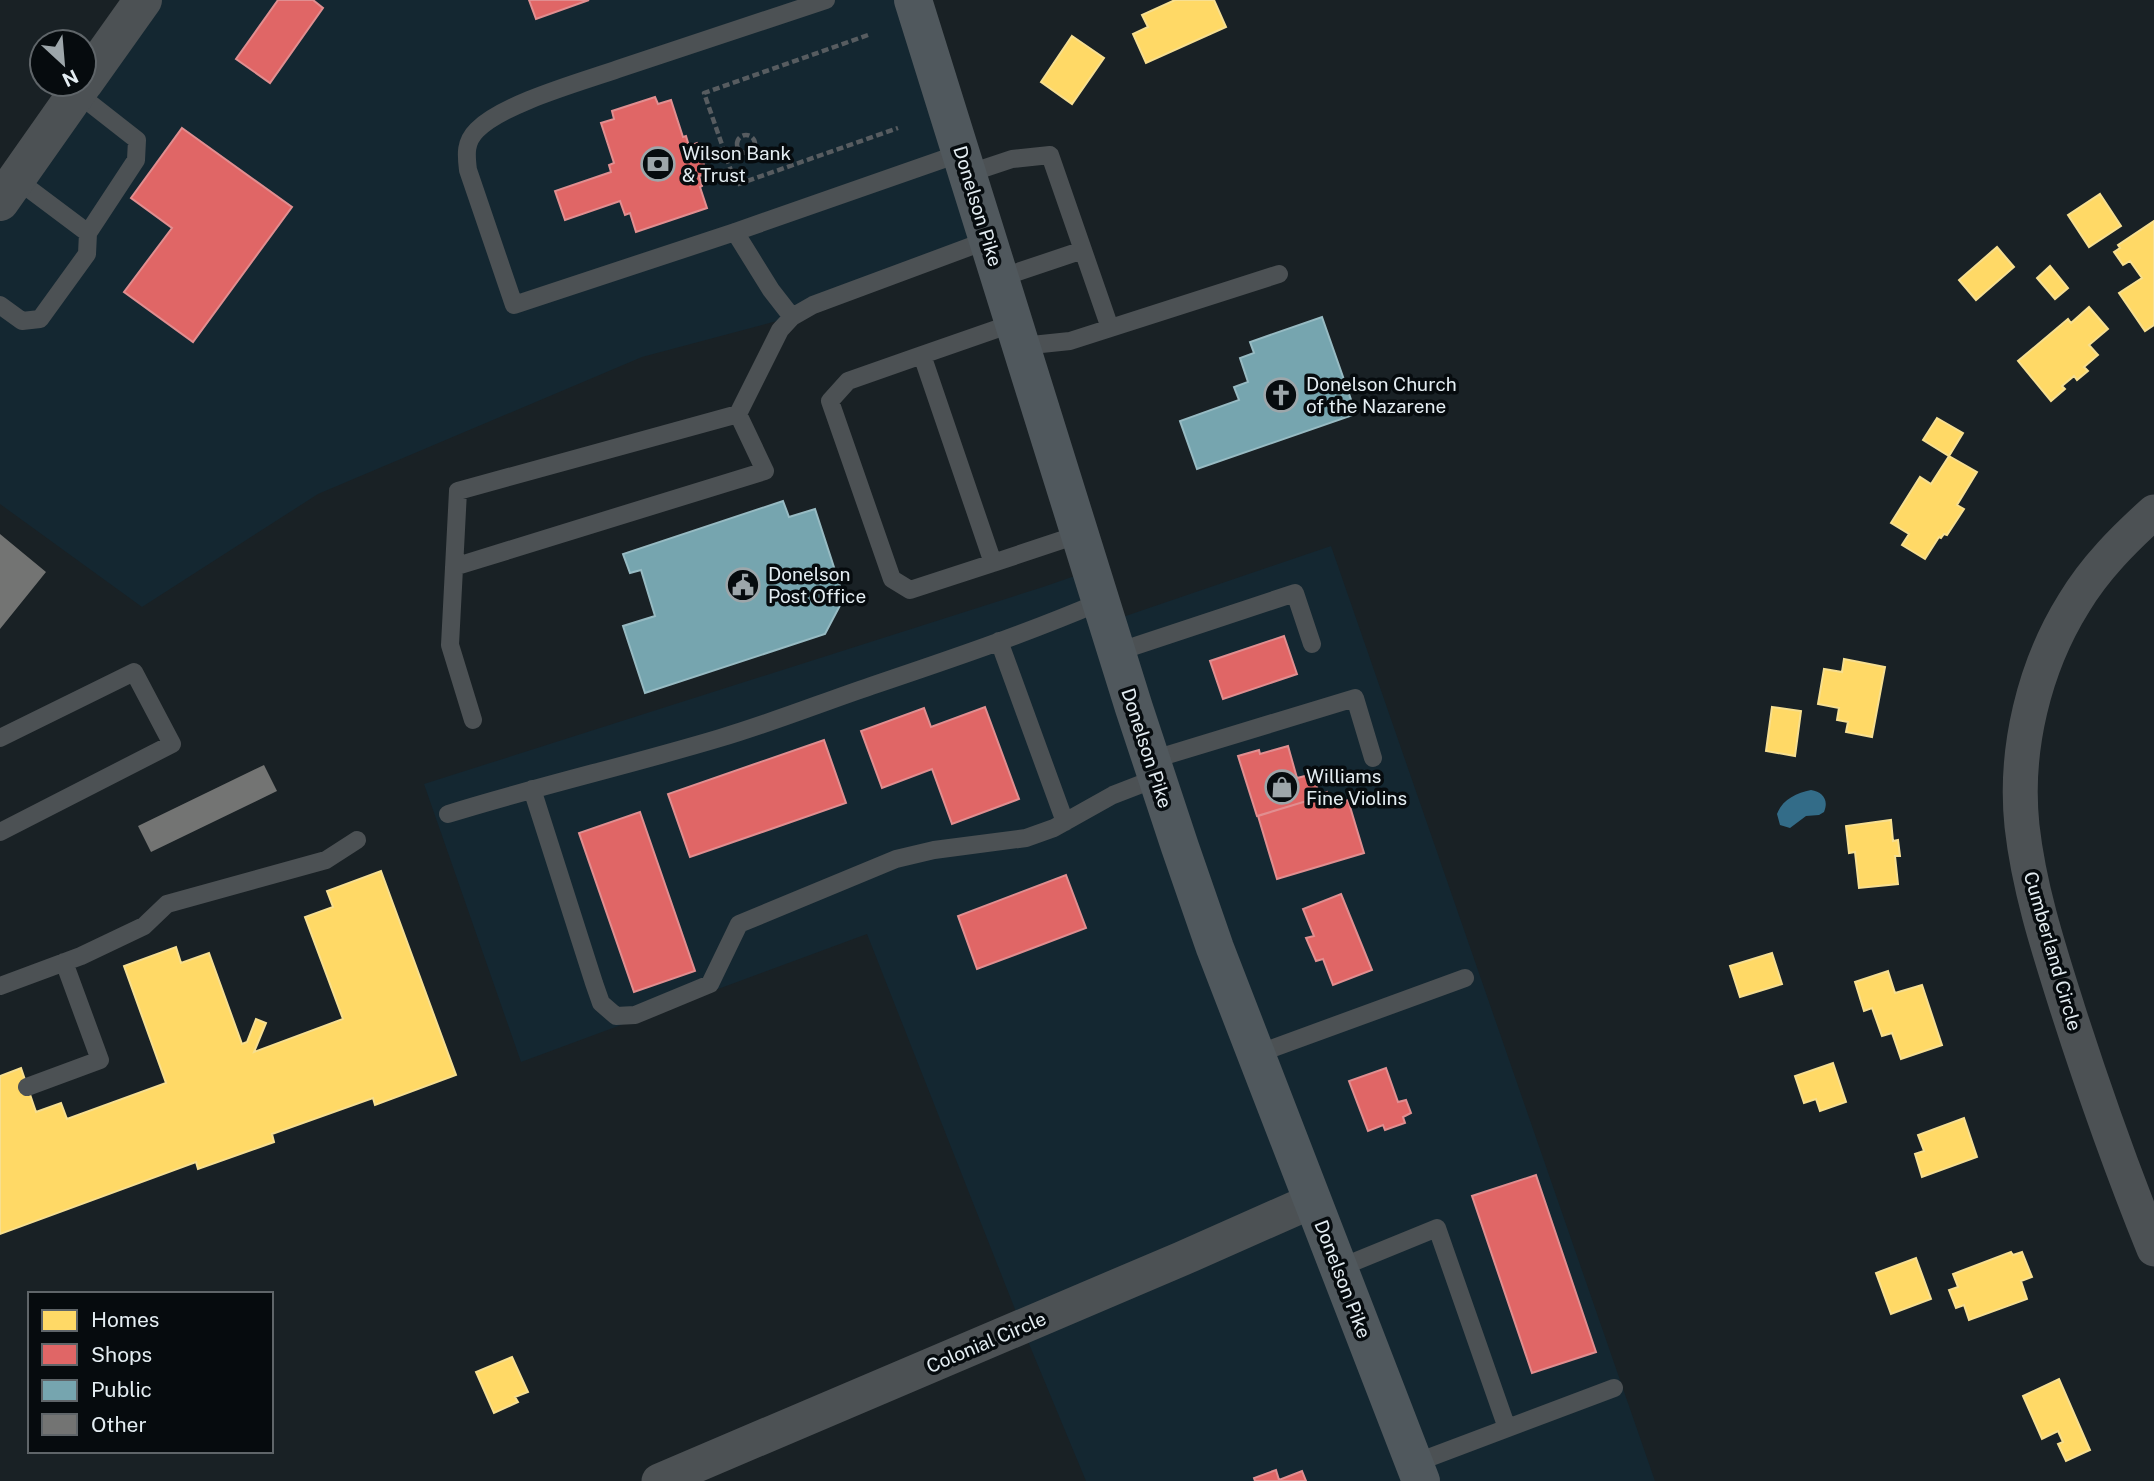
<svg xmlns="http://www.w3.org/2000/svg" width="2154" height="1481" viewBox="0 0 2154 1481" font-family="'Public Sans',sans-serif">
<style>
.built{fill:#142731}
.water{fill:#336c88}
.homes{fill:#ffd966;stroke:#f7df90;stroke-width:2}
.shops{fill:#e06666;stroke:#e18e90;stroke-width:2}
.public{fill:#76a5af;stroke:#97bbc3;stroke-width:2}
.building{fill:#737473}
.lines{fill:none;stroke-linecap:round;stroke-linejoin:round}
.path{stroke:#575c60;stroke-width:4.5;stroke-dasharray:7 3.5;stroke-linecap:butt}
.service{stroke:#4c5154;stroke-width:18}
.minor{stroke:#4c5154;stroke-width:35}
.tertiary{stroke:#4c5154;stroke-width:38}
.secondary{stroke:#50585d;stroke-width:38}
.labels{text-anchor:middle;stroke-width:7;stroke-linejoin:round;paint-order:stroke}
.poi-label{font-size:19px;fill:#e4edf2;stroke:#060b0e;text-anchor:start}
.street-label{font-size:19px;fill:#e4edf2;stroke:#060b0e}
</style>
<rect width="100%" height="100%" fill="#192125"/>
<!-- built -->
<path class="built" d="M143 0H913L988 240 792 317 642 357 318 494 142 607 0 504V202Z
M1331 546 1655 1481H1086L1022 1327 867 934 521 1062 424 784 1043 587 1092 570 1108 622Z"/>
<!-- water -->
<path class="water" d="M1811 790C1823 792 1829 800 1824 812L1819 815 1806 816 1790 828 1780 825 1777 814C1782 800 1796 793 1811 790Z"/>
<!-- homes -->
<path class="homes" d="M1175 0H1214L1226 27 1146 63 1133 34 1148 27 1142 15Z
M1072 36 1104 58 1072 104 1041 82Z
M2100 194 2121 226 2089 247 2068 215Z
M2154 221V325L2145 331 2119 293 2142 278 2130 261 2123 265 2114 252 2120 248 2118 245Z
M1997 247 2014 267 1976 300 1959 280Z
M2050 266 2068 288 2055 299 2037 278Z
M2089 307 2108 329 2089 345 2098 355 2084 367 2088 371 2077 380 2074 376 2062 386 2065 389 2051 401 2018 361 2068 319 2071 323Z
M1937 418 1963 433 1949 456 1923 440Z
M1949 456 1977 472 1957 505 1964 509 1947 535 1944 534 1941 538 1939 537 1925 559 1902 545 1909 534 1891 523 1920 477 1931 484Z
M1844 659 1885 667 1872 737 1846 732 1848 722 1837 720 1839 708 1818 704 1824 669 1842 672Z
M1772 707 1801 711 1795 756 1766 751Z
M1891 820 1893 841 1898 840 1900 856H1895L1898 884 1859 888 1855 852 1849 853 1846 826Z
M381 871 456 1075 375 1105 373 1098 272 1134 274 1142 198 1169 196 1162 0 1234V1076L21 1068 36 1112 61 1103 67 1119 166 1083 124 966 176 947 181 963 209 953 242 1044 247 1042 256 1019 266 1023 254 1052 343 1019 305 917 333 907 327 891Z
M1772 953 1782 984 1740 997 1730 966Z
M1888 971 1895 993 1922 985 1942 1045 1901 1059 1892 1033 1882 1036 1872 1008 1864 1011 1855 982Z
M1833 1063 1846 1102 1820 1111 1816 1099 1804 1103 1795 1076Z
M1964 1118 1977 1157 1922 1177 1915 1154 1924 1151 1918 1135Z
M2011 1252 2013 1255 2022 1252 2032 1277 2021 1281 2027 1299 1969 1320 1964 1305 1956 1308 1949 1290 1958 1287 1953 1274Z
M1916 1258 1931 1299 1891 1314 1876 1273Z
M512 1357 528 1392 515 1397 518 1402 494 1413 476 1372Z
M2059 1379 2090 1450 2066 1461 2058 1444 2063 1442 2058 1431 2042 1439 2023 1396Z"/>
<!-- shops -->
<path class="shops" d="M278 0H313L323 8 270 83 236 59Z
M529 0H589L536 19Z
M655 97 658 104 671 100 683 137 686 136 689 146 697 143 707 174 699 176 702 186 700 187 707 208 636 232 630 213 625 215 620 201 565 220 555 191 611 172 609 165 614 163 601 123 614 119 612 111Z
M182 128 292 207 193 342 124 292 172 228 131 198Z
M1284 636 1297 674 1223 699 1210 661Z
M985 707 1019 799 952 824 932 769 882 788 861 731 924 708 931 727Z
M824 740 846 803 690 857 668 794Z
M1288 746 1297 778 1313 774 1320 797 1257 816 1238 756 1259 750 1260 754Z
M1327 792 1331 805 1348 800 1364 853 1277 879 1258 816 1320 797 1319 795Z
M640 812 695 971 634 992 579 833Z
M1066 875 1086 928 977 969 958 916Z
M1341 894 1372 970 1333 985 1323 959 1316 961 1306 938 1314 936 1303 909Z
M1386 1068 1398 1102 1406 1100 1411 1113 1403 1117 1405 1123 1385 1130 1383 1125 1368 1131 1349 1081Z
M1536 1175 1596 1352 1532 1373 1472 1196Z
M1276 1470 1279 1480 1302 1471 1306 1481H1255L1254 1478Z"/>
<!-- public -->
<path class="public" d="M1322 317 1356 414 1197 469 1180 421 1239 400 1234 387 1248 382 1240 358 1254 353 1250 342Z
M783 501 789 517 815 509 844 598 825 634 645 693 623 626 655 616 641 570 630 573 623 554Z"/>
<!-- building -->
<path class="building" d="M0 534 46 572 0 629Z
M264 765 277 791 151 852 138 826Z"/>
<g class="lines">
<!-- path -->
<path class="path" d="M868 35 704 93 736 185 898 128
M737 144a9 9 0 1 1 18 0a9 9 0 1 1-18 0Z"/>
<!-- service -->
<path class="service" d="M826 0C757 23 688 46 618 69 581 82 504 103 477 130 465 142 466 154 468 170L514 305 735 232 961 153
M77 93 137 140 136 160 88 233
M967 174 1012 159 1050 155 1110 328
M735 232 771 290 792 317
M1000 278 1083 250
M0 305 22 321 40 319 87 254 88 233 16 179
M1014 323 922 355 993 563 1080 534
M1022 346 1070 341 1279 274
M922 355 848 381 830 401 892 579 910 590 993 563
M454 567 765 471 738 414
M999 641 1065 822
M1117 652 1295 593 1312 644
M473 720 450 645 458 491 738 414 780 330 792 317 813 305 988 240
M0 738 134 672 172 744 0 832
M1151 760 1355 698 1373 758
M532 789 594 983 601 1003 616 1016 635 1015 710 984 739 924 896 859 934 850 1026 838 1054 828 1113 795 1157 778
M448 814C538 786 630 765 720 738 771 723 821 703 871 686 948 660 1025 634 1100 602
M0 986 81 956 144 926 167 904 326 860 357 840
M1257 1054 1465 978
M27 1087 100 1060 64 962
M1339 1268 1437 1228 1507 1428
M1415 1463 1614 1388"/>
<!-- minor -->
<path class="minor" d="M2154 512C2124 539 2095 568 2074 603 2034 667 2014 750 2022 826 2029 889 2049 950 2068 1010 2094 1091 2122 1170 2154 1249
M659 1481 1181 1259 1312 1201"/>
<!-- tertiary -->
<path class="tertiary" d="M84 83 143 0
M0 202 83 84"/>
<!-- secondary -->
<path class="secondary" d="M913 0 1134 708 1180 847 1215 948 1421 1481"/>
</g>
<!-- icons -->
<defs>
<symbol id="bank-ring" viewBox="-11 -11 22 22"><circle r="9.5" fill="#060b0e" stroke="#9da6aa" stroke-width="1.5"/><path d="M-6-4H6V4H-6ZM0-2.3a2.3 2.3 0 1 0 0 4.6a2.3 2.3 0 1 0 0-4.6Z" fill="#9da6aa"/></symbol>
<symbol id="church-ring" viewBox="-11 -11 22 22"><circle r="9.5" fill="#060b0e" stroke="#9da6aa" stroke-width="1.5"/><path d="M-1.2-6h2.4v3.5h3.3v2.4h-3.3V6h-2.4V-.1h-3.3v-2.4h3.3Z" fill="#9da6aa"/></symbol>
<symbol id="civic-ring" viewBox="-11 -11 22 22"><circle r="9.5" fill="#060b0e" stroke="#9da6aa" stroke-width="1.5"/><path d="M-.6-6.5H3V-4.5H.6V-3L4-1V1h2V6H-6V1h2V-1L-.6-3ZM-1.2 2.5V6h2.4V2.5Z" fill="#9da6aa"/></symbol>
<symbol id="shop-ring" viewBox="-11 -11 22 22"><circle r="9.5" fill="#060b0e" stroke="#9da6aa" stroke-width="1.5"/><path d="M-5-2.5h2.3a2.7 3.5 0 0 1 5.4 0H5L5.5 6h-11ZM-1.5-2.5h3a1.5 2.3 0 0 0-3 0Z" fill="#9da6aa"/></symbol>
</defs>
<g fill-rule="evenodd">
<use href="#bank-ring" x="639" y="145" width="38" height="38"/>
<use href="#church-ring" x="1262" y="376" width="38" height="38"/>
<use href="#civic-ring" x="724" y="566" width="38" height="38"/>
<use href="#shop-ring" x="1263" y="768" width="38" height="38"/>
</g>
<g class="labels">
<!-- poi labels -->
<g class="poi-label">
<text x="682" y="160">Wilson Bank<tspan x="682" dy="22">&amp; Trust</tspan></text>
<text x="1306" y="391">Donelson Church<tspan x="1306" dy="22">of the Nazarene</tspan></text>
<text x="768" y="581">Donelson<tspan x="768" dy="22">Post Office</tspan></text>
<text x="1306" y="783">Williams<tspan x="1306" dy="22">Fine Violins</tspan></text>
</g>
<!-- street labels -->
<g class="street-label">
<text transform="translate(978 206) rotate(73)" y="7">Donelson Pike</text>
<text transform="translate(1147 748) rotate(72)" y="7">Donelson Pike</text>
<text transform="translate(2053 951) rotate(74)" y="7">Cumberland Circle</text>
<text transform="translate(1343 1279) rotate(69)" y="7">Donelson Pike</text>
<text transform="translate(986 1342) rotate(-23)" y="7">Colonial Circle</text>
</g>
</g>
<!-- legend -->
<rect x="28" y="1292" width="245" height="161" fill="#060b0e" stroke="#5f6569" stroke-width="2"/>
<rect x="42" y="1310" width="35" height="21" fill="#ffd966" stroke="#5f6569" stroke-width="2"/>
<text x="91" y="1327" font-size="21" fill="#e4edf2">Homes</text>
<rect x="42" y="1344" width="35" height="21" fill="#e06666" stroke="#5f6569" stroke-width="2"/>
<text x="91" y="1362" font-size="21" fill="#e4edf2">Shops</text>
<rect x="42" y="1380" width="35" height="21" fill="#76a5af" stroke="#5f6569" stroke-width="2"/>
<text x="91" y="1397" font-size="21" fill="#e4edf2">Public</text>
<rect x="42" y="1414" width="35" height="21" fill="#737473" stroke="#5f6569" stroke-width="2"/>
<text x="91" y="1432" font-size="21" fill="#e4edf2">Other</text>
<!-- north arrow -->
<g transform="translate(63 63) rotate(154)"><circle r="33" fill="#060b0e" stroke="#5f6569" stroke-width="2"/>
<path d="M0-5L12 26L0 18L-12 26Z" fill="#9da6aa"/>
<text y="-10" font-size="19" font-weight="bold" text-anchor="middle" fill="#e4edf2">N</text>
</g>
</svg>
